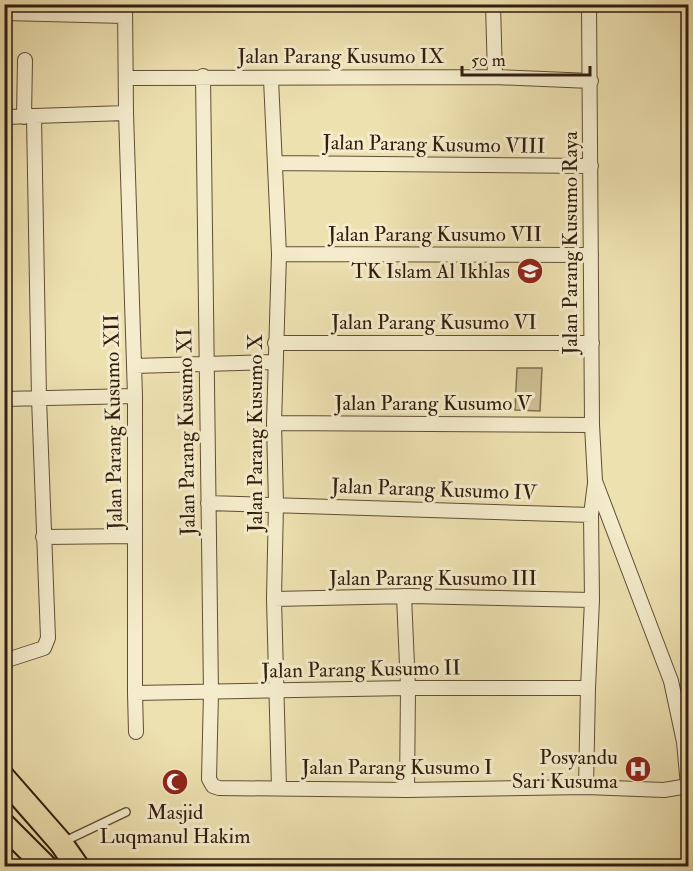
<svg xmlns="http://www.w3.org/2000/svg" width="693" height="871" viewBox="0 0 693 871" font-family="'IM FELL Double Pica',serif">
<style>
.green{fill:#cec094;stroke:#806e51;stroke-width:1.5}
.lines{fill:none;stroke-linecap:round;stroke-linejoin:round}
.service-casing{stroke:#614e36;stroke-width:10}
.minor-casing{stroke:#614e36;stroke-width:16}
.primary-casing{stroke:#321d0e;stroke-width:26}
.service{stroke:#f4eccc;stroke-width:7}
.minor{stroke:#f4eccc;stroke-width:14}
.primary{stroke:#eee1b0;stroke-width:22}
.labels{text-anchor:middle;stroke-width:6;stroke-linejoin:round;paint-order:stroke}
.street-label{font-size:21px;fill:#321d0e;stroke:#f4eccc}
.poi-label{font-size:21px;fill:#321d0e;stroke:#f4eccc;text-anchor:end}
</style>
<rect width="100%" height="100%" fill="#eee1b0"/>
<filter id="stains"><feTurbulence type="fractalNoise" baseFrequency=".00333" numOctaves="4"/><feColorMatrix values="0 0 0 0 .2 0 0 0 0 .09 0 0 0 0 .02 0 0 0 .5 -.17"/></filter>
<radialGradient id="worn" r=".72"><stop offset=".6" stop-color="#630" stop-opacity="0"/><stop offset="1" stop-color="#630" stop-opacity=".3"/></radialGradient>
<!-- green -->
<path class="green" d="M517 368H542L540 411 515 410Z"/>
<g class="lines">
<defs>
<path id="service" d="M63 842 126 812"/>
<path id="minor" d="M125 4 126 113 135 396V693L136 732
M493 4 495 77
M589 4 592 425 595 481 671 681 684 742 688 786
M4 13 125 16
M203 76 211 693 209 779 213 786 219 788 407 790 586 787 664 790 688 786
M127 78 495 77 591 81
M271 79 279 254 274 423 276 504 274 599 279 788
M4 117 126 113
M24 117 25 60
M276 163 591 166
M279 254 591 255
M275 343H592
M134 366 275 362
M4 399 135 396
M274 423 592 425
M208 503 591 515
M43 537 135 536
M404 596 408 688 407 790
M274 599 410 596 592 600
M4 661 44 648 48 638 39 398 34 117
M135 693 408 688H588
M586 787 588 688 592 600 591 515 595 483"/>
<path id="primary" d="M4 778 61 843 77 866
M4 825 45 866"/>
</defs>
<!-- service casing -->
<use href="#service" class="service-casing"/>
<!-- minor casing -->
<use href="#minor" class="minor-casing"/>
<!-- primary casing -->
<use href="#primary" class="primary-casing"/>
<!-- service -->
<use href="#service" class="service"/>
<!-- minor -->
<use href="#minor" class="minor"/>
<!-- primary -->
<use href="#primary" class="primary"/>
</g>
<!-- icons -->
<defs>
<symbol id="school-disc" viewBox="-11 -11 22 22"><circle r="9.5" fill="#8f2418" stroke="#f4eccc"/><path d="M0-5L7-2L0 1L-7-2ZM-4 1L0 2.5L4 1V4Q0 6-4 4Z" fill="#fff"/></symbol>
<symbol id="hospital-disc" viewBox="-11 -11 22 22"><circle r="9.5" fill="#8f2418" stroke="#f4eccc"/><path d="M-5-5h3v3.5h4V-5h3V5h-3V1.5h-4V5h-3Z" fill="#fff"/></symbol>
<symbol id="mosque-disc" viewBox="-11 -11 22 22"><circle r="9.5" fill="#8f2418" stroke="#f4eccc"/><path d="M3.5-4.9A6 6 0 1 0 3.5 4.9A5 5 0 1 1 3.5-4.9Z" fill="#fff"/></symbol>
</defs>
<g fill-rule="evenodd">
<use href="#school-disc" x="515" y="256" width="30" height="30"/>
<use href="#hospital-disc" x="623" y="754" width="30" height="30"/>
<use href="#mosque-disc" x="160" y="767" width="30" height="30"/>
</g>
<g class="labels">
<!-- street labels -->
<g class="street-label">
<text x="341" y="63">Jalan Parang Kusumo IX</text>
<text transform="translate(434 144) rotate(1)" y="7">Jalan Parang Kusumo VIII</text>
<text x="435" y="241">Jalan Parang Kusumo VII</text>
<text transform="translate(570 243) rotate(-90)" y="7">Jalan Parang Kusumo Raya</text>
<text x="434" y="329">Jalan Parang Kusumo VI</text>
<text x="433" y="410">Jalan Parang Kusumo V</text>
<text transform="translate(113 422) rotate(-91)" y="7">Jalan Parang Kusumo XII</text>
<text transform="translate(186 432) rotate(-91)" y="7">Jalan Parang Kusumo XI</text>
<text transform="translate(255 433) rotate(-90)" y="7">Jalan Parang Kusumo X</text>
<text transform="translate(434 489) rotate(2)" y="7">Jalan Parang Kusumo IV</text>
<text x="433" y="585">Jalan Parang Kusumo III</text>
<text transform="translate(361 669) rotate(-1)" y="7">Jalan Parang Kusumo II</text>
<text x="397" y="774">Jalan Parang Kusumo I</text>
</g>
<!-- poi labels -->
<g class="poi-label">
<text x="510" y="278">TK Islam Al Ikhlas</text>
<text x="618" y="764">Posyandu<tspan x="618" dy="24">Sari Kusuma</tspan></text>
<text x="175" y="819" text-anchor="middle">Masjid<tspan x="175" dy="24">Luqmanul Hakim</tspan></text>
</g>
</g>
<!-- margin -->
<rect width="693" height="871" fill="none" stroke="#eee1b0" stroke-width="24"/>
<rect x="6" y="6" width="681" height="859" fill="none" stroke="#321d0e" stroke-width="3"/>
<rect x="12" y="12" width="669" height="847" fill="none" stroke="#321d0e" stroke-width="1.5"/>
<!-- scale -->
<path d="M462 66v9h128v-9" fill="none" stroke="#321d0e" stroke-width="3"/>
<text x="471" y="66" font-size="18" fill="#321d0e" stroke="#f4eccc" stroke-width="4.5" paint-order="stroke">50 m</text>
<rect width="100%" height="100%" filter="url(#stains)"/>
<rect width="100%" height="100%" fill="url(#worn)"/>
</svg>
